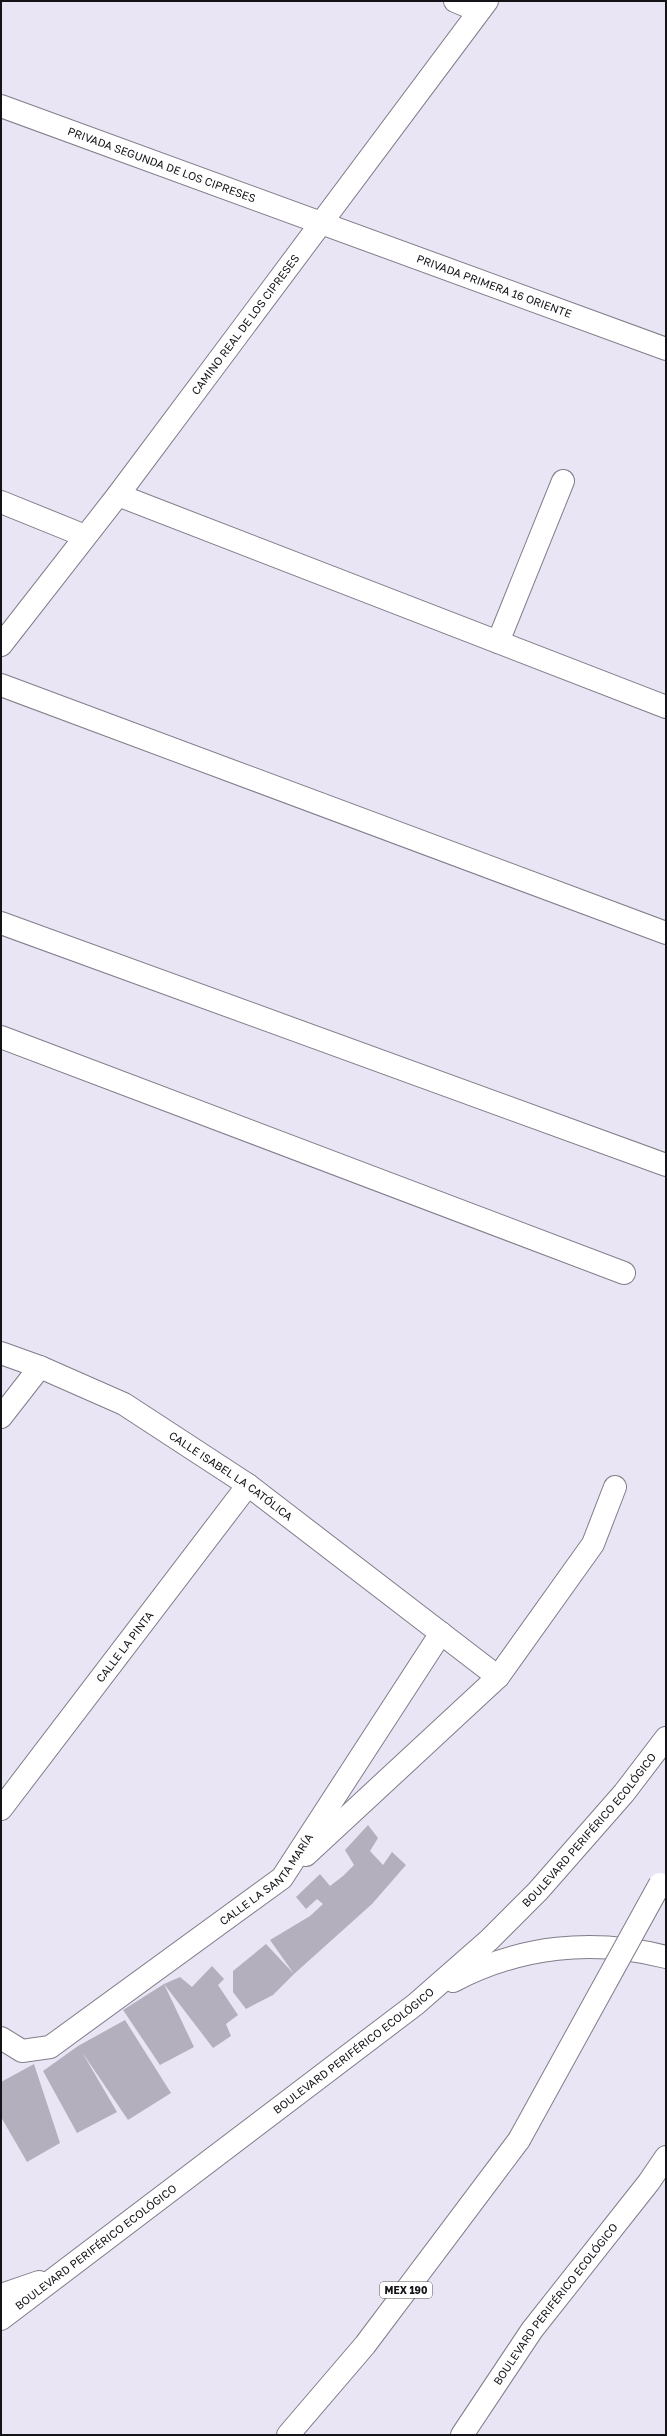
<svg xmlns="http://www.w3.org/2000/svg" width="667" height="2436" viewBox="0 0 667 2436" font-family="'Golos Text',sans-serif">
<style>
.building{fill:#b4afbd}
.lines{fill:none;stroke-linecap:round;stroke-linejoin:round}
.minor-casing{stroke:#817c8a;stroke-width:24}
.trunk-casing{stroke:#817c8a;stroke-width:24}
.minor{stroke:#fff;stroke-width:22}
.trunk{stroke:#fff;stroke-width:22}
.trunk-bridge-casing{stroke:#817c8a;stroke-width:24;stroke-linecap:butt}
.trunk-bridge{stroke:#fff;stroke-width:22}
.labels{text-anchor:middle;stroke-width:4;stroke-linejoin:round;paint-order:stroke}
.shield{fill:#fff;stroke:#5a5a5d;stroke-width:1}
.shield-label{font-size:10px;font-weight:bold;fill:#141318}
.street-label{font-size:11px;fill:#141318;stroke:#fff}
</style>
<rect width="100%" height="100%" fill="#eae5f4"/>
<!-- building -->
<path class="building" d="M368 1825 378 1838 370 1851 383 1865 392 1852 406 1865 372 1904 294 1974 270 1940 310 1916 323 1904 317 1899 306 1909 296 1897 320 1874 330 1886 343 1876 354 1865 345 1850Z
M266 1944 294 1974 273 1995 246 2009 233 1992V1971Z
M212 1966 224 1979 218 1985 238 2015 226 2024 231 2036 213 2048 164 1984 180 1977 192 1987Z
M164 1984 194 2047 160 2065 123 2010Z
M125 2020 171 2093 128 2120 82 2052 117 2112 77 2133 43 2071 78 2046Z
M34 2064 60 2143 27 2162 1 2117V2082Z"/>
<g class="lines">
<defs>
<g id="minor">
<path d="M455 1 479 11"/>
<path id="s1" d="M1 106 666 349"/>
<path d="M118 495 666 707"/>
<path d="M1 502 85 536"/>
<path d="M498 642 563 481"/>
<path id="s2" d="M1 645 118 495 487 1"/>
<path d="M1 685 666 933"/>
<path d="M1 923 666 1165"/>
<path d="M1 1037 624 1273"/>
<path id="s3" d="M1 1353 40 1367 124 1404 248 1485 498 1677"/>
<path d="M1 1417 40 1367"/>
<path id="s4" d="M1 1809 248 1485"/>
<path d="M306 1855 498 1677 593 1544 615 1487"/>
<path id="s5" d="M1 2038 22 2051 50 2047 282 1878 441 1633"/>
</g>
<g id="trunk">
<path d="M453 1981C520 1946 593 1938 666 1957"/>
<path d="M1 2295 39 2282"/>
<path id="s6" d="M1 2319 416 2004 489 1940 538 1891 624 1793 666 1738"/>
<path d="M288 2435 365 2345 519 2140"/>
<path id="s7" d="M462 2435 532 2330 649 2182 666 2157"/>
</g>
</defs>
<!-- minor casing -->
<use href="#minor" class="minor-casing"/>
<!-- trunk casing -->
<use href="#trunk" class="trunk-casing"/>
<!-- minor -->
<use href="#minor" class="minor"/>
<!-- trunk -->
<use href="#trunk" class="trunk"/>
<defs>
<path id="trunk-bridge" d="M519 2140 660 1884"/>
</defs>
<!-- trunk-bridge casing -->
<use href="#trunk-bridge" class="trunk-bridge-casing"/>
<!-- trunk-bridge -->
<use href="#trunk-bridge" class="trunk-bridge"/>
</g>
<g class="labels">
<!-- shield labels -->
<rect class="shield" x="380" y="2282" width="52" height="16" rx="3"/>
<g class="shield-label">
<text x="406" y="2294">MEX 190</text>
</g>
<!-- street labels -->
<g class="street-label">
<text dy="4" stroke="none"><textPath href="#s1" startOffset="171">PRIVADA SEGUNDA DE LOS CIPRESES</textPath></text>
<text dy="4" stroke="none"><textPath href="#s1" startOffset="525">PRIVADA PRIMERA 16 ORIENTE</textPath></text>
<text dy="4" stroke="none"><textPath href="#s2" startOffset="403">CAMINO REAL DE LOS CIPRESES</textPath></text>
<text dy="4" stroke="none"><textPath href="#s3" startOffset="262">CALLE ISABEL LA CATÓLICA</textPath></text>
<text dy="4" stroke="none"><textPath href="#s4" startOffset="204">CALLE LA PINTA</textPath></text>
<text dy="4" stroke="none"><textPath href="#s6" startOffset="767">BOULEVARD PERIFÉRICO ECOLÓGICO</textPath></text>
<text dy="4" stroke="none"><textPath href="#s5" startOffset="328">CALLE LA SANTA MARÍA</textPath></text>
<text dy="4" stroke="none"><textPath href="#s6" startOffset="443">BOULEVARD PERIFÉRICO ECOLÓGICO</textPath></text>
<text dy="4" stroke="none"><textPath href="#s6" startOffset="119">BOULEVARD PERIFÉRICO ECOLÓGICO</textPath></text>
<text dy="4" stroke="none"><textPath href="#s7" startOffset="161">BOULEVARD PERIFÉRICO ECOLÓGICO</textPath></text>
</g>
</g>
<!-- border -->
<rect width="667" height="2436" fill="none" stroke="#141318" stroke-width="4"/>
</svg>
